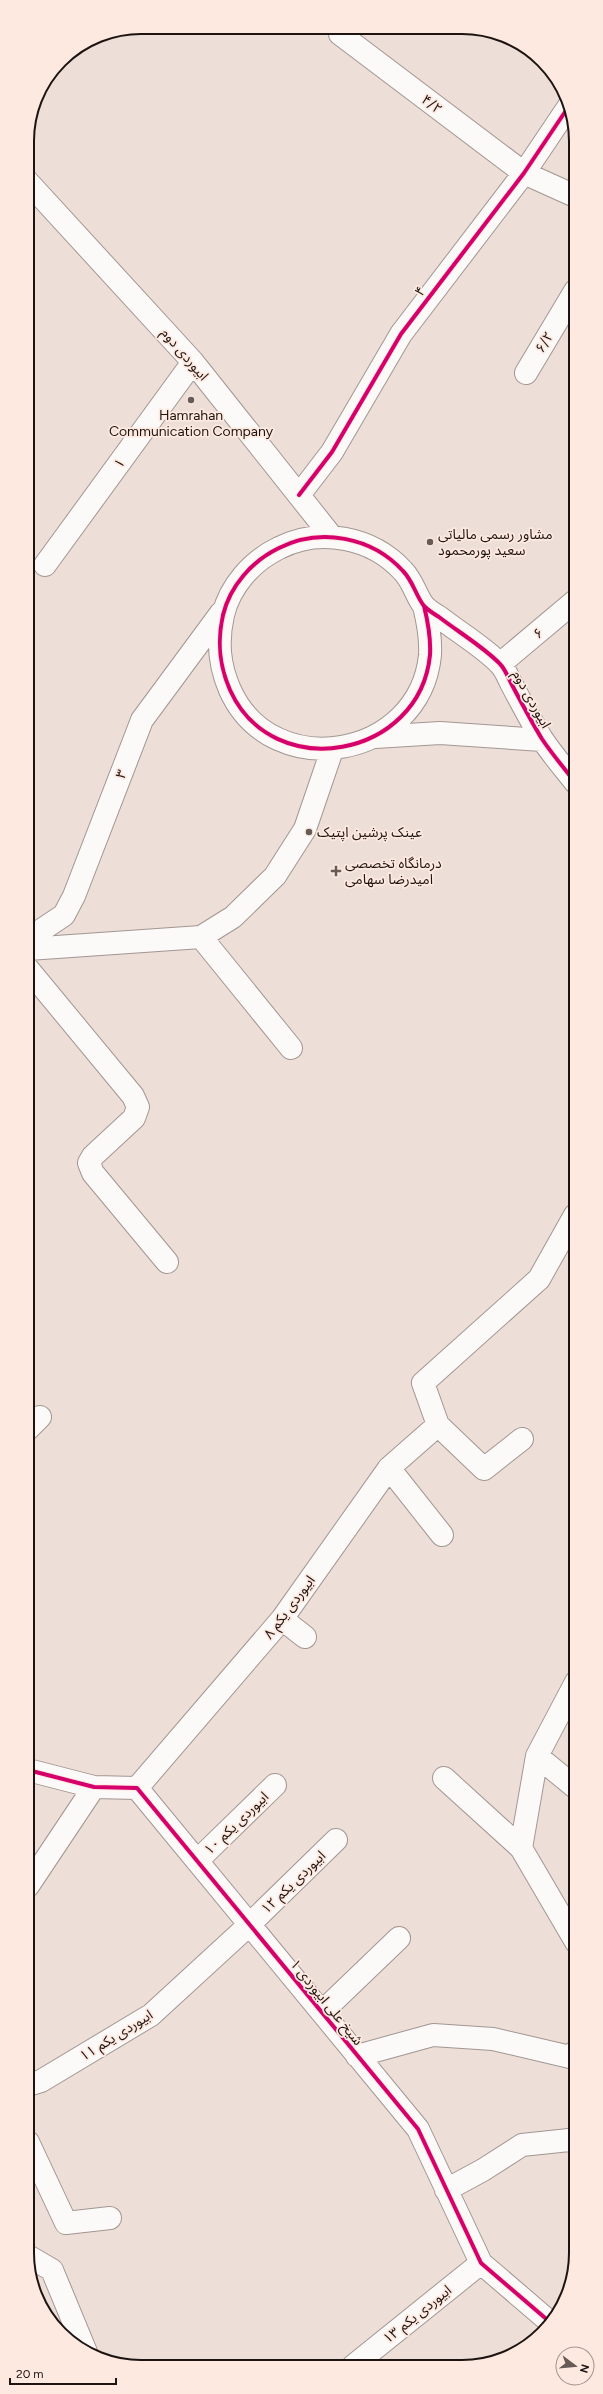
<svg xmlns="http://www.w3.org/2000/svg" width="603" height="2394" viewBox="0 0 603 2394" font-family="Figtree,'Noto Sans Arabic',sans-serif">
<style>
.lines{fill:none;stroke-linecap:round;stroke-linejoin:round}
.minor-casing{stroke:#a29692;stroke-width:24}
.minor{stroke:#fcfaf9;stroke-width:22}
.cycleway-casing{stroke:#fee9e0;stroke-width:6}
.cycleway{stroke:#d6006c;stroke-width:4}
.poi-dot{fill:#665b57;stroke:#fee9e0;stroke-width:1.5}
.labels{text-anchor:middle;stroke-width:3.5;stroke-linejoin:round;paint-order:stroke}
.street-label{font-size:14px;fill:#1d1411;stroke:#fee9e0}
.poi-label{font-size:14px;fill:#1d1411;stroke:#fee9e0;text-anchor:start}
.rim{fill:none;stroke:#1d1411;stroke-width:2}
</style>
<rect width="100%" height="100%" fill="#edded8"/>
<g class="lines">
<defs>
<path id="minor" d="M340 34 524 173 575 196
M27 181 193 362 332 537
M526 373 575 291
M299 495 332 452 401 334 524 173 569 106
M45 565 193 362
M424 606C428 622 431 638 430 655 420 758 273 785 230 690 219 665 217 642 223 615 230 586 252 561 279 548 320 527 372 537 403 571 413 581 416 596 424 606 428 610 434 614 439 617 457 631 485 648 500 664 505 669 508 677 511 683 521 702 531 721 542 739 552 754 564 768 575 782
M500 664 575 601
M375 737 440 733 542 740
M201 937 291 1048
M28 939 64 915 74 896 142 720 221 613
M28 949 201 937 233 917 275 876 305 829 332 750
M28 969 133 1096 138 1107 134 1118 93 1156 89 1163 93 1173 167 1262
M28 1429 40 1417
M522 1439 484 1469 438 1425 423 1383 539 1279 575 1215
M389 1468 442 1535
M282 1619 305 1637
M576 1682 537 1756 521 1848 576 1942
M537 1756 576 1788
M28 1770 94 1787 137 1788 418 2129 481 2263 551 2323
M444 1778 521 1848
M137 1788 282 1619 389 1468 438 1425
M197 1861 275 1785
M28 1886 94 1787
M322 2012 399 1938
M357 2056 433 2035 493 2039 570 2057 576 2051
M28 2085 41 2081 151 2015 249 1925 336 1840
M28 2142 66 2223 110 2218
M446 2190 483 2170 522 2145 569 2140 576 2143
M28 2256 52 2270 86 2352
M353 2366 481 2263"/>
</defs>
<!-- minor casing -->
<use href="#minor" class="minor-casing"/>
<!-- minor -->
<use href="#minor" class="minor"/>
<defs>
<path id="cycleway" d="M299 495 332 452 401 334 524 173 569 106
M424 606C428 622 431 638 430 655 420 758 273 785 230 690 219 665 217 642 223 615 230 586 252 561 279 548 320 527 372 537 403 571 413 581 416 596 424 606 428 610 434 614 439 617 457 631 485 648 500 664 505 669 508 677 511 683 521 702 531 721 542 739 552 754 564 768 575 782
M28 1770 94 1787 137 1788 418 2129 481 2263 551 2323"/>
</defs>
<!-- cycleway casing -->
<use href="#cycleway" class="cycleway-casing"/>
<!-- cycleway -->
<use href="#cycleway" class="cycleway"/>
</g>
<!-- markers -->
<g class="poi-dot">
<circle cx="191" cy="400" r="4"/>
<circle cx="430" cy="542" r="4"/>
<circle cx="309" cy="832" r="4"/>
<path d="M334 865h4v4h4v4h-4v4h-4v-4h-4v-4h4z"/>
</g>
<g class="labels">
<!-- street labels -->
<g class="street-label">
<text transform="translate(432 104) rotate(37)" y="5">۴/۲</text>
<text transform="translate(420 291) rotate(-53)" y="5">۴</text>
<text transform="translate(544 342) rotate(-59)" y="5">۶/۲</text>
<text transform="translate(185 354) rotate(49)" y="5">ابیوردی دوم</text>
<text transform="translate(119 463) rotate(-54)" y="5">۱</text>
<text transform="translate(538 633) rotate(-40)" y="5">۶</text>
<text transform="translate(532 699) rotate(61)" y="5">ابیوردی دوم</text>
<text transform="translate(121 774) rotate(-69)" y="5">۳</text>
<text transform="translate(289 1607) rotate(-53)" y="5">۸ ابیوردی یکم</text>
<text transform="translate(236 1823) rotate(-44)" y="5">۱۰ ابیوردی یکم</text>
<text transform="translate(293 1882) rotate(-44)" y="5">۱۲ ابیوردی یکم</text>
<text transform="translate(327 2002) rotate(51)" y="5">شیخ علی ابیوردی ۱</text>
<text transform="translate(116 2035) rotate(-32)" y="5">۱۱ ابیوردی یکم</text>
<text transform="translate(417 2314) rotate(-39)" y="5">۱۳ ابیوردی یکم</text>
</g>
<!-- poi labels -->
<g class="poi-label">
<text x="191" y="420" text-anchor="middle">Hamrahan<tspan x="191" dy="16">Communication Company</tspan></text>
<text x="438" y="539">مشاور رسمی مالیاتی<tspan x="438" dy="16">سعید پورمحمود</tspan></text>
<text x="317" y="837">عینک پرشین اپتیک</text>
<text x="345" y="868">درمانگاه تخصصی<tspan x="345" dy="16">امیدرضا سهامی</tspan></text>
</g>
</g>
<!-- crop -->
<path d="M0 0H603V2394H0ZM141 34H462A107 107 0 0 1 569 141V2253A107 107 0 0 1 462 2360H141A107 107 0 0 1 34 2253V141A107 107 0 0 1 141 34Z" fill="#fee9e0" fill-rule="evenodd"/>
<path class="rim" d="M141 34H462A107 107 0 0 1 569 141V2253A107 107 0 0 1 462 2360H141A107 107 0 0 1 34 2253V141A107 107 0 0 1 141 34Z"/>
<!-- north arrow -->
<g transform="translate(575 2366) rotate(106)"><circle r="19" fill="#fee9e0" stroke="#a4948d"/>
<path d="M0-3L7 15L0 10L-7 15Z" fill="#665b57"/>
<text y="-6" font-size="11" font-weight="bold" text-anchor="middle" fill="#1d1411">N</text>
</g>
<!-- scale -->
<path d="M10 2378v6h106v-6" fill="none" stroke="#1d1411" stroke-width="2"/>
<text x="16" y="2378" font-size="12" fill="#1d1411" stroke="#fee9e0" stroke-width="3" paint-order="stroke">20 m</text>
</svg>
